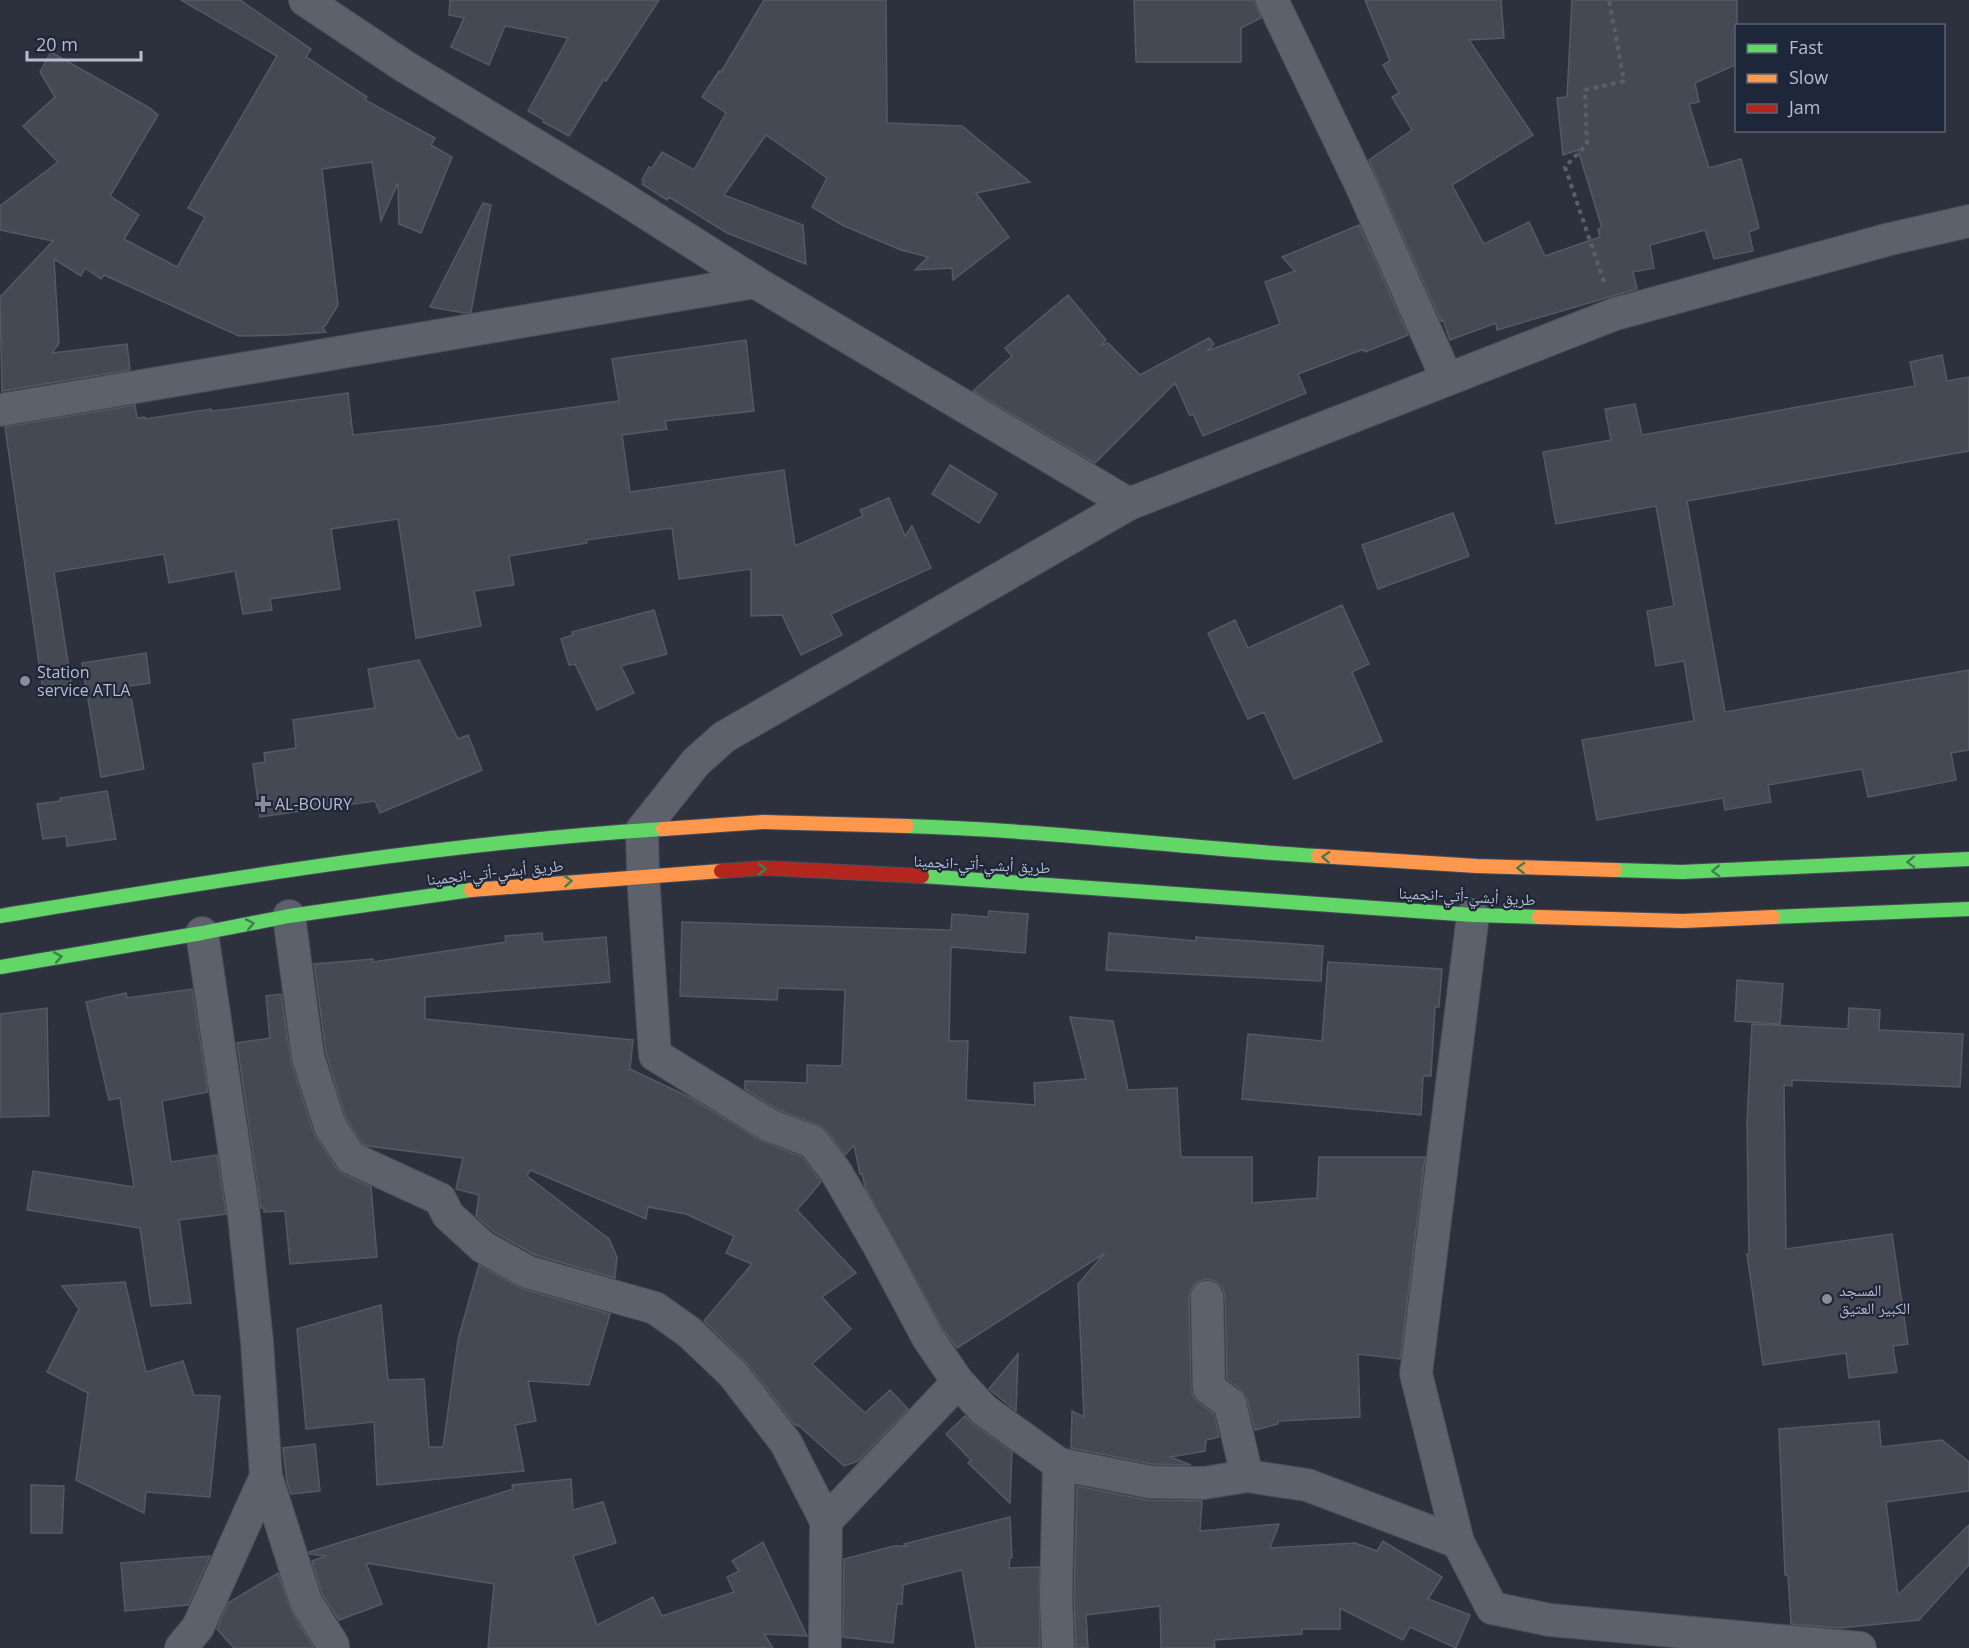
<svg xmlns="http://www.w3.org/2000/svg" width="1969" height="1648" viewBox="0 0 1969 1648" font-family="'Open Sans','Noto Naskh Arabic',sans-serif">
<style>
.building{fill:#444953;stroke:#545965;stroke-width:1.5}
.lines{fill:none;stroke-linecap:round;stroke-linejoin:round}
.street-casing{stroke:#494d56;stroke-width:34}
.fast-casing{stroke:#494d59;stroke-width:16}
.slow-casing{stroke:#494d59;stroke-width:16}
.jam-casing{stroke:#494d59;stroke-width:16}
.path{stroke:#5a5f67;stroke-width:4;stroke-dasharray:4.5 4.5;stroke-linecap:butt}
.street{stroke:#5d616b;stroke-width:32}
.fast{stroke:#63d668;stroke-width:14}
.slow{stroke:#ff974d;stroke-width:14}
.jam{stroke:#b3261e;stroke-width:14}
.oneway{stroke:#407e50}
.poi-dot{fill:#868c9b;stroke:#1e2639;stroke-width:2}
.labels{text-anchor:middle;stroke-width:4.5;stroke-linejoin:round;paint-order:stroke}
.poi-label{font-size:16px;fill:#b7bdcd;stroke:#1e2639;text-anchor:start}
.street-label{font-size:16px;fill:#b7bdcd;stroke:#1e2639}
</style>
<rect width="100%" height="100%" fill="#2c313d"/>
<!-- building -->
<path class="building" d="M181 0H240L311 49 306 57 367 97 365 100 435 138 431 145 452 157 421 233 399 224 398 183 381 221 372 162 322 169 338 305 325 326 322 327 326 332 286 335 239 336 104 275 101 279 85 268 81 276 54 259 59 343 52 353 127 344 130 370 2 391 0 297 53 241 0 230V206L58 162 23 126 55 97 40 72 51 52 150 108 158 115 110 196 139 215 124 239 177 267 205 217 188 208 277 56Z
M450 0H659L606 81 604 79 569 136 543 122 544 120 528 111 568 38 505 26 489 65 451 47 464 18 449 15Z
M764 0H886L887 123 962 126 1030 182 976 193 1009 237 953 280 952 268 915 270 928 257 901 250 842 225 812 207 827 178 766 135 724 195 803 225 806 264 727 233 669 197 667 200 642 184 644 182 642 180 649 167 652 168 662 152 694 170 726 113 702 97 719 71 721 72Z
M1134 0H1254L1261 18 1241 28V62H1136Z
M1365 0H1501L1504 38 1469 40 1533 135 1452 185 1484 244 1529 222 1545 256 1600 237 1598 229 1602 228 1578 150 1563 155 1557 98 1567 97 1572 0H1737V64L1695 83 1699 102 1689 104 1709 168 1741 159 1759 228 1749 232 1753 251 1714 259 1705 230 1650 245 1654 268 1633 272 1637 289 1497 330 1496 323 1450 340 1443 320 1441 321 1369 160 1412 130 1392 97 1399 93 1383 65 1390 61Z
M483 203 491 205 471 312 464 313 430 307Z
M1359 225 1408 335 1365 352 1364 349 1298 374 1306 393 1203 436 1193 414 1190 416 1175 383 1095 463 973 391 1012 356 1005 348 1068 295 1106 340 1100 346 1108 343 1140 375 1209 338 1214 344 1207 351 1280 324 1265 282 1295 271 1282 257Z
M746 340 754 411 665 421 667 429 622 435 630 492 784 470 795 546 863 516 860 510 889 498 905 536 912 526 931 568 831 614 842 635 801 655 782 615 751 616V569L679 579 672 528 586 540 587 543 509 556 514 585 474 591 481 626 416 638 398 519 331 529 340 589 270 599 272 610 243 614 235 571 169 583 164 554 54 572 72 688 43 691 5 427 135 405 137 418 145 417V419L211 409V411L230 409 348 393 353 435 436 426 619 401 612 359Z
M1942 355 1947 381 1969 377V451L1687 501 1725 712 1969 670V750L1951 753 1956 780 1868 797 1862 769 1768 785 1771 802 1725 810 1723 798 1597 820 1582 740 1694 721 1684 661 1656 666 1647 611 1674 606 1656 506 1556 524 1543 452 1611 440 1605 409 1635 404 1642 435 1915 386 1910 362Z
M950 465 997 494 979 523 932 494Z
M1453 513 1469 556 1378 589 1362 545Z
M1342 605 1369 664 1352 672 1382 741 1294 779 1264 712 1248 719 1208 633 1235 620 1248 648Z
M654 610 667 654 621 666 634 693 597 710 575 664 569 665 561 639 573 635 572 632Z
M146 653 150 683 129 686 144 769 101 777 82 663Z
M419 660 458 739 468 735 482 770 380 813 375 801 260 817 253 764 265 762 264 753 296 748 293 720 375 708 368 669Z
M107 791 116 839 67 846 66 836 43 839 37 804 61 801 60 798Z
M989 911 1028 914 1025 953 951 947 949 1041H968L966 1100 1035 1105 1034 1083 1086 1079 1070 1017 1113 1021 1128 1090 1177 1088 1181 1157H1252V1203L1317 1198 1319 1157H1425L1400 1359 1358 1354 1360 1417 1278 1421V1424L1255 1430 1247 1399 1241 1390 1227 1379 1225 1297 1223 1288 1215 1281 1206 1279 1197 1282 1191 1289 1189 1297 1191 1388 1193 1396 1198 1402 1214 1414 1219 1437 1206 1440 1205 1451 1170 1457 1191 1465 1152 1464 1071 1448 1072 1411 1084 1417 1078 1284 1105 1253 957 1348 943 1329 865 1187 862 1173 860 1174 854 1145 845 1155 827 1131 820 1126 777 1109 745 1089V1081L807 1083V1065L842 1066 845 990 778 988 777 1000 680 996 682 922 951 930 952 914 988 917Z
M542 933 543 942 606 937 610 982 425 997V1019L633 1040 630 1069 689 1097 760 1140 802 1157 821 1182 797 1210 856 1273 822 1297 851 1329 812 1364 865 1413 890 1390 908 1409 858 1461 844 1466 798 1425 797 1426 794 1424 747 1363 704 1321 752 1264 726 1253 734 1236 686 1214 648 1207 646 1219 530 1170 527 1176 609 1239 617 1257 615 1278 535 1255 494 1232 476 1216 479 1195 456 1189 463 1158 367 1146 363 1144 346 1118 326 1053 314 964 373 959V962L506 942 505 936Z
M1109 933 1196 941V937L1323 946 1321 981 1106 970Z
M1328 962 1442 969 1439 1007H1435L1431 1076H1423L1421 1115 1242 1099 1248 1034 1322 1041Z
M1737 980 1783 984 1780 1024 1735 1021Z
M192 989 208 1092 162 1101 171 1162 217 1155 226 1214 179 1220 191 1303 151 1306 140 1228 27 1210 33 1171 134 1187 120 1098 109 1100 86 1002 126 993 127 998Z
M281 994 291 1062 313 1132 336 1168 343 1174 371 1187 377 1257 290 1264 285 1211 264 1212V1208H261L237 1043 270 1038 266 996Z
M47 1008 49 1116 0 1117V1014Z
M1849 1008 1880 1010 1879 1030 1963 1034 1960 1087 1792 1080V1086L1784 1085 1786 1249 1892 1234 1908 1344 1893 1346 1897 1372 1849 1378 1846 1353 1763 1365 1747 1254H1749L1747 1123 1752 1024 1848 1029Z
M479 1265 523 1289 610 1314 589 1385 528 1381 536 1421 515 1425 524 1471 377 1485 374 1422 306 1429 297 1329 381 1305 388 1380 424 1379 429 1447H443L458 1340Z
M125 1282 146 1372 183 1361 194 1395 220 1396 210 1497 146 1492 144 1513 76 1480 88 1393 47 1372 79 1309 62 1286Z
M1018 1354 1016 1411 989 1389Z
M965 1416 973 1424 1012 1452 1010 1503 968 1463 971 1460 946 1434Z
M1879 1421 1881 1447 1942 1440 1969 1462V1491L1886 1502 1898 1595 1969 1525V1565L1919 1620 1840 1628 1791 1624 1788 1575H1785L1779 1429Z
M315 1444 320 1491 291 1494 287 1482 283 1448Z
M571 1479 573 1510 603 1502 616 1543 573 1556 597 1625 653 1597 662 1616 734 1592 727 1577 739 1571 732 1561 763 1542 807 1636 764 1634 773 1648H488L494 1584 366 1563 382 1604 339 1620 322 1594 312 1561 326 1556 310 1554 309 1552 513 1489 512 1485Z
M31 1485 64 1486 62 1533H31Z
M1077 1486 1147 1500 1202 1501 1200 1531 1279 1524 1270 1548 1355 1543 1377 1551 1383 1541 1442 1577 1428 1599 1470 1615 1456 1648 1410 1627 1403 1640 1340 1608V1629H1302V1634L1214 1640 1215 1648H1161L1160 1606 1086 1615 1088 1648H1076L1074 1596Z
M1010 1517 1012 1557 1010 1558 1009 1568 1039 1567 1040 1648H976L962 1570 903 1585 902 1604H897L893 1643 843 1637 844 1559 894 1546H907L904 1544Z
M210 1556 188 1605 125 1611 121 1563Z
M278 1573 291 1611 314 1648H234L217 1629 228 1603Z"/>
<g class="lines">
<defs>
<path id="street" d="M305 0 404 66 613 192 755 282 1129 504
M1272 0 1361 185 1447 379
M0 410 755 282
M289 916 308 1057 330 1126 351 1158 440 1199 448 1215 483 1247 528 1272 655 1308 689 1332 733 1374 786 1443 826 1521 825 1648
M202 933 244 1215 257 1342 266 1476 306 1602 333 1645V1648
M1207 1297 1209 1388 1230 1404 1247 1476
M1059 1464 1150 1482 1204 1483 1247 1476 1307 1485 1458 1542 1492 1608 1550 1620 1860 1648
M826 1521 958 1382
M1458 1542 1416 1374 1473 915
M181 1648 198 1627 266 1476
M1058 1648 1056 1596 1059 1464 984 1410 958 1382 928 1338 879 1246 836 1172 813 1142 769 1125 655 1055 643 875 642 830 696 762 724 737 1129 504 1615 314 1890 239 1969 221"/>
<path id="fast" d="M907 826C1045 830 1181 848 1318 856
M1615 870 1682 872 1969 859
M922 876 1473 915 1539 917
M0 916C220 880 441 843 663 829
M1773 917 1969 909
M0 967 202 933 289 916 471 890"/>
<path id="slow" d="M663 829 763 822 907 826
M1318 856 1477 866 1615 870
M471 890 721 871
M1539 917 1683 921 1773 917"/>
<path id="jam" d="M721 871 765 868 922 876"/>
</defs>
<!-- street casing -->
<use href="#street" class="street-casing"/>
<!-- fast casing -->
<use href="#fast" class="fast-casing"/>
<!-- slow casing -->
<use href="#slow" class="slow-casing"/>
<!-- jam casing -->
<use href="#jam" class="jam-casing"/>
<!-- path -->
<path class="path" d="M1604 282 1565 167 1587 144 1585 90 1624 81 1609 0"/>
<!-- street -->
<use href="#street" class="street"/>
<!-- fast -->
<use href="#fast" class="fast"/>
<!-- slow -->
<use href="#slow" class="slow"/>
<!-- jam -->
<use href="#jam" class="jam"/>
</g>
<!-- one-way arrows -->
<defs><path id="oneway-chevron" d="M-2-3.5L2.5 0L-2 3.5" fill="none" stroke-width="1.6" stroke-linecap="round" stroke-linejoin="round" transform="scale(1.5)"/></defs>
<g class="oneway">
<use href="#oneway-chevron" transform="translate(1326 857) rotate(-176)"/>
<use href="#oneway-chevron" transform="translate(1911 862) rotate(178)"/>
<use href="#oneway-chevron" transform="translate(1521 868) rotate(-178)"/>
<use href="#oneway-chevron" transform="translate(762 869) rotate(-1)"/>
<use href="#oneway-chevron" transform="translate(1716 871) rotate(178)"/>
<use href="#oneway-chevron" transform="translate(568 881) rotate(-4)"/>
<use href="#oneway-chevron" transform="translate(250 924) rotate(-11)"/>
<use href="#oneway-chevron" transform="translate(58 957) rotate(-10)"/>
</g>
<!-- markers -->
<g class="poi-dot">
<circle cx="25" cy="681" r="6"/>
<path d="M260 795h6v6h6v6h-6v6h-6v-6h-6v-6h6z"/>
<circle cx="1827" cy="1299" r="6"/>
</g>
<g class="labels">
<!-- poi labels -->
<g class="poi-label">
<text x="37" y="678">Station<tspan x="37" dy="18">service ATLA</tspan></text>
<text x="275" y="810">AL-BOURY</text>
<text x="1839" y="1296">المسجد<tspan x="1839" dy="18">الكبير العتيق</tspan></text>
</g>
<!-- street labels -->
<g class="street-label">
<text transform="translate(982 864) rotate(3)" y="6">طريق أبشي-أتي-انجمينا</text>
<text transform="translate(495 872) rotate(-6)" y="6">طريق أبشي-أتي-انجمينا</text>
<text transform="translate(1467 896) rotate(3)" y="6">طريق أبشي-أتي-انجمينا</text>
</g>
</g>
<!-- legend -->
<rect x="1735" y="24" width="210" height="108" fill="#1e2639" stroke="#5b6274" stroke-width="1.5"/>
<rect x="1747" y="44" width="30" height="9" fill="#63d668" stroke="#5b6274" stroke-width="1.5"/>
<text x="1789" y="54" font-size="18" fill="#b7bdcd">Fast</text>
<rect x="1747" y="74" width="30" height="9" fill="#ff974d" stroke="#5b6274" stroke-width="1.5"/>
<text x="1789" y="84" font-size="18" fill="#b7bdcd">Slow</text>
<rect x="1747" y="104" width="30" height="9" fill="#b3261e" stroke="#5b6274" stroke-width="1.5"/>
<text x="1789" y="114" font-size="18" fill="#b7bdcd">Jam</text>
<!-- scale -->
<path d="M27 51v9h114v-9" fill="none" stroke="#b7bdcd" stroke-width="3"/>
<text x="36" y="51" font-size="18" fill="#b7bdcd" stroke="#1e2639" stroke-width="4.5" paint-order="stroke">20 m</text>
</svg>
